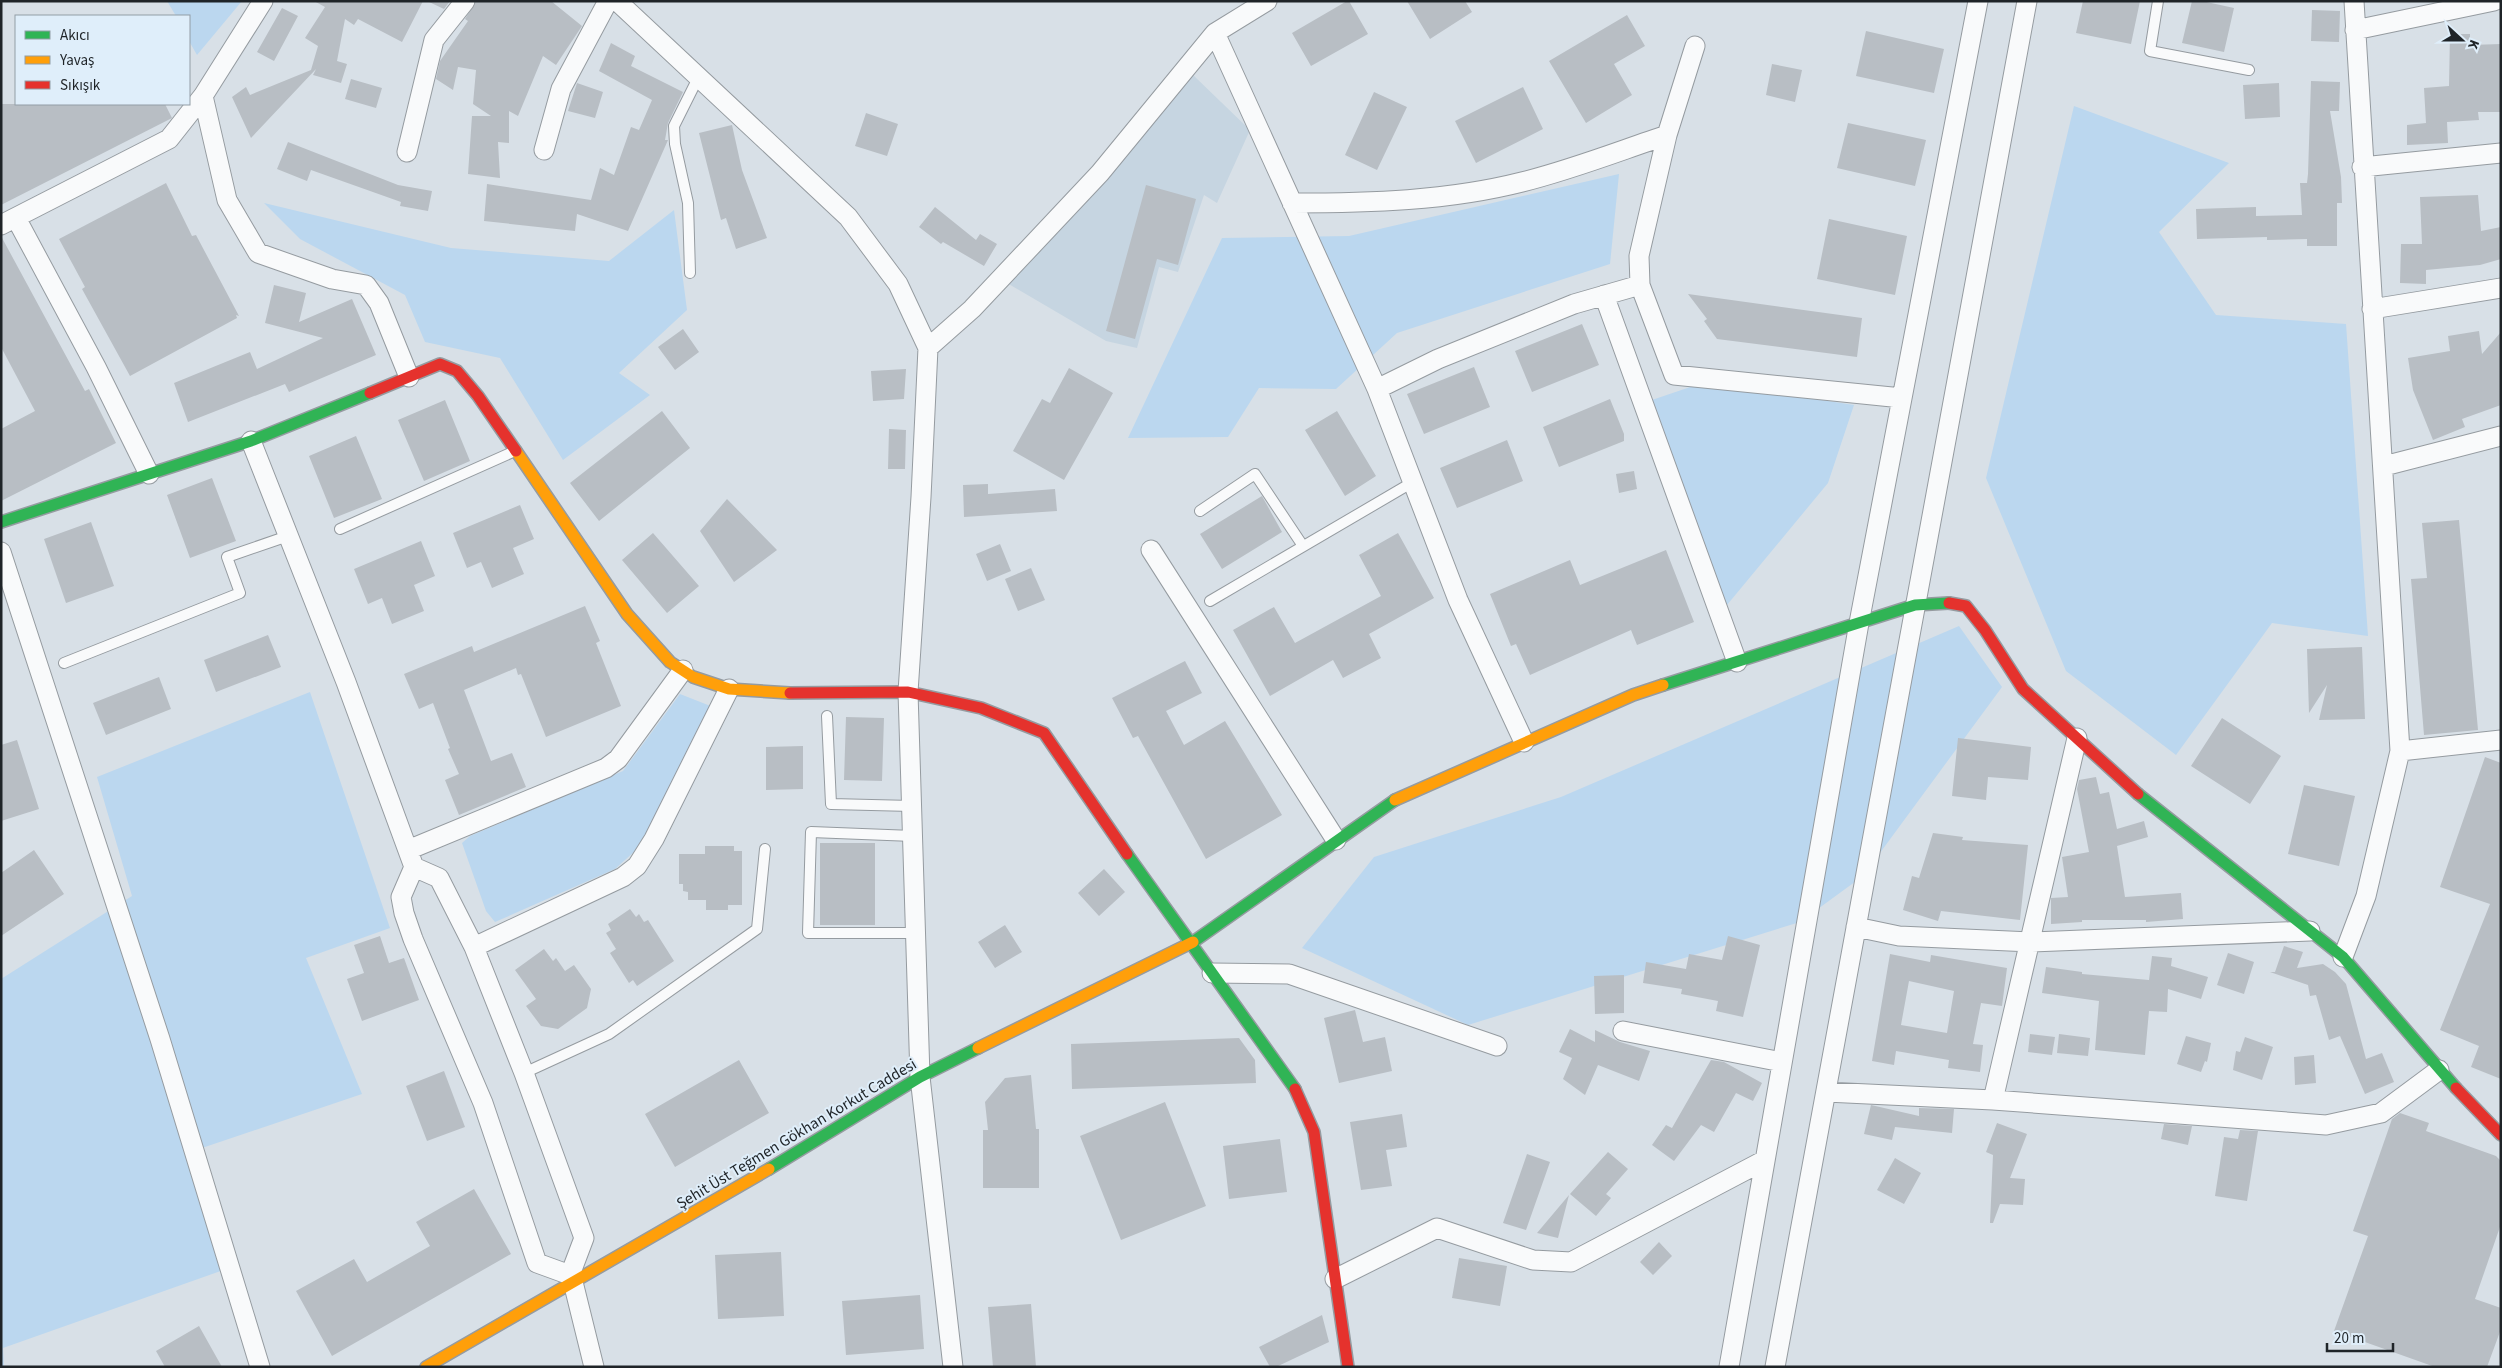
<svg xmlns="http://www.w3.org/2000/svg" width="2502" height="1368" viewBox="0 0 2502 1368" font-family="'Source Sans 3',sans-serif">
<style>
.built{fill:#c6d5e1}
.green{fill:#bbd7ef}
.building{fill:#b8bec4;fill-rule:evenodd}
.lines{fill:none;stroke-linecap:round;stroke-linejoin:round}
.lane-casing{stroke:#959ba0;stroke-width:12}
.street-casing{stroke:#959ba0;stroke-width:21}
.fast-casing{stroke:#959ba0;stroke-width:14}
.slow-casing{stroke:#959ba0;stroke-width:14}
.jam-casing{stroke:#959ba0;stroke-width:14}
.lane{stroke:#f9fafb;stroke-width:10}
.street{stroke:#f9fafb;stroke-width:19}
.fast{stroke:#30b455;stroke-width:11}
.slow{stroke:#ff9f0a;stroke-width:11}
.jam{stroke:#e5322d;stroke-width:11}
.labels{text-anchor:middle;stroke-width:4;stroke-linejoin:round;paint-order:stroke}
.street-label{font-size:16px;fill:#1f2428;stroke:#dfeefa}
</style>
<rect width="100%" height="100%" fill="#d8e0e7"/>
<!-- built -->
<path class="built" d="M1192 74 1250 130 1217 203 1204 195 1178 272 1159 267 1137 348 1106 341 1007 283Z"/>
<!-- green -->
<path class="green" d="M167 1H242L197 55 189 41V16H176Z
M2074 106 2229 163 2159 232 2216 315 2346 324 2368 636 2272 623 2176 755 2066 671 1986 478Z
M1619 174 1610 264 1397 333 1336 389 1259 388 1228 437 1128 438 1222 238 1349 236Z
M264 203 451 248 609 261 674 210 687 310 619 373 650 395 563 460 500 358 425 342 405 295 300 239Z
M1705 382 1854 405 1828 483 1727 605 1649 401Z
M1959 626 2002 687 1863 876 1800 922 1468 1025 1302 948 1374 857 1561 797Z
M310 692 390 928 306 958 362 1094 199 1149 232 1267 3 1348 4 1367H1V979L132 896 97 777Z
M680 694 713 707 653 823 635 851 615 869 495 922 486 911 462 843 470 836 623 771Z"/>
<!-- building -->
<path class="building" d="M314 1H423L402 42 358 19 354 25 345 19 337 61 347 64 341 83 313 75 316 69 251 138 232 97 246 87 250 95 311 70 318 46 305 38 325 7Z
M427 1H450L444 9Z
M476 1H551L582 26 556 65 543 56 518 116 509 111V143L498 142 500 178 468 174 472 116H491L473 104 476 70 458 67 453 90 436 79 440 61 468 21 465 19Z
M1347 1H1349L1368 34 1311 66 1292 33Z
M1407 1H1465L1472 12 1430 39Z
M2083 1H2140L2131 44 2076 33Z
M2192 1H2202L2234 8 2224 52 2182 43Z
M282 8 298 16 274 61 257 52Z
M2312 10 2340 11 2339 42 2311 41Z
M1627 15 1645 46 1614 64 1632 95 1586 123 1549 61Z
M1866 31 1944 49 1934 93 1856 76Z
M2450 34H2470V45L2501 44V112H2478L2479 120 2447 122 2448 143 2407 145V125L2426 123 2424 88 2449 86Z
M611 43 635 56 631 66 683 92 668 123 665 140H668L628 231 577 214 575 231 484 221 487 184 591 200 600 168 614 175 631 127 639 130 652 100 599 71Z
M1772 64 1802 70 1795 102 1766 95Z
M351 79 382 88 376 108 345 99Z
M2311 81 2340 82 2339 111H2330L2341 177 2342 203H2337V246H2307V239L2267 240V237L2197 239 2196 209 2256 207V216L2302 215 2300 183H2307L2308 174Z
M577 83 603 92 595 118 568 111Z
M2279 83 2280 117 2245 119 2243 85Z
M1523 87 1543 129 1476 163 1455 121Z
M1374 92 1407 107 1377 170 1345 155Z
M1 104H165L172 118 1 205Z
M866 113 898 124 887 156 855 146Z
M1848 123 1926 140 1915 186 1837 168Z
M732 125 742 170 767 238 736 249 726 218 721 220 699 133Z
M288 142 398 185 432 191 428 211 400 206 401 202 311 170 307 181 277 169Z
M166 183 192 236 196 235 239 316 236 315 237 318 130 376 82 289 85 287 59 239Z
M1146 185 1196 199 1178 265 1157 259 1135 339 1106 331Z
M2478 195 2481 231 2501 227V259L2480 265 2426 270V284L2400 283 2401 244H2422L2420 197Z
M935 207 976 240 980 234 997 244 984 266 943 242 941 244 919 227Z
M1829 219 1907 236 1895 295 1817 279Z
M1 236 85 391 89 389 116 443 1 501V429L35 411 1 347Z
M274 285 306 293 299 322 352 299 376 355 289 392 285 384 188 422 174 383 250 352 257 369 323 338 265 323Z
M1688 294 1862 318 1857 357 1717 339 1704 321 1707 319Z
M1582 324 1599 365 1532 392 1515 351Z
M683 329 699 352 675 370 658 347Z
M2479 331 2482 354 2501 332V405L2462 419 2465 427 2433 440 2413 390 2408 358 2450 351 2448 336Z
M1474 367 1490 407 1424 434 1407 394Z
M1069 368 1113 393 1064 480 1013 451 1042 399 1050 403Z
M906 369 904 399 873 401 871 371Z
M1610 399 1624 434V441L1559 467 1543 427Z
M445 400 470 461 424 481 398 420Z
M662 411 690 448 599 521 570 483Z
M1337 411 1376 476 1345 496 1305 430Z
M889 429 906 430 905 469H888Z
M356 436 382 499 334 518 309 456Z
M1507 440 1523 481 1457 508 1440 468Z
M1634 471 1637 489 1619 493 1616 474Z
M212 478 236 541 190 558 167 495Z
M988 484V494L1055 489 1057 511 964 517 963 485Z
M1262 496 1282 532 1222 569 1200 534Z
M727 499 777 550 734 582 700 531Z
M520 505 534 539 513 548 524 574 492 588 481 562 467 568 453 533Z
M2459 520 2478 730 2424 735 2411 579 2427 578 2422 523Z
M91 522 114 586 66 603 44 539Z
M653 533 699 586 667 613 622 560Z
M1398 533 1434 598 1369 634 1381 658 1343 678 1333 660 1270 696 1233 630 1274 607 1295 643 1381 596 1359 555Z
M421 541 435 576 414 585 424 611 392 624 382 598 368 604 354 569Z
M1000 544 1011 571 987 581 976 554Z
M1666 550 1694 622 1637 645 1631 630 1530 675 1516 644 1511 646 1490 594 1570 560 1580 585Z
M1031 568 1045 600 1018 611 1005 579Z
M585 606 600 641 596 643 621 706 546 737 521 674 518 675 516 668 464 690 491 761 512 753 526 787 459 815 445 780 459 774 448 749 450 748 433 703 419 709 404 674 472 646 474 652Z
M268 635 281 667 216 692 204 660Z
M2362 647 2365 719 2319 720 2327 685 2309 713 2307 649Z
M1185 661 1202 693 1166 711 1184 745 1225 721 1282 815 1206 859 1138 736 1133 738 1112 698Z
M159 677 171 709 106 735 93 703Z
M846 717 884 718 882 781 844 780Z
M2222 718 2281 756 2250 804 2191 766Z
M1958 738 2031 747 2028 780 1988 777 1986 800 1952 796Z
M17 740 39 809 1 821V745Z
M803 746V789L766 790V747Z
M2485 757 2501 763V1079L2471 1067 2479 1046 2440 1030 2490 904 2440 887Z
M2096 777 2100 794 2109 792 2117 829 2144 821 2148 837 2117 846 2125 897 2181 893 2183 919 2146 922V920H2082V922L2051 924V898L2068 897 2062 857 2089 852 2077 789 2079 780Z
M2304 785 2355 796 2339 866 2288 854Z
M1933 833 1963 837 1962 840 2028 845 2020 920 1941 911 1938 921 1903 910 1912 876 1919 878Z
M820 843H875V925H820Z
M705 846H734V851H742V905H728V910H706V900H688V892L683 891V884H679V854H705Z
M34 850 64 894 1 936V873Z
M1104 869 1125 892 1099 916 1078 893Z
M630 909 636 917 639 914 644 922 648 920 674 961 637 986 633 980 629 983 610 953 616 949 606 933 611 930 608 924Z
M1005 925 1022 952 995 968 978 942Z
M380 936 389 963 404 958 419 1000 362 1021 347 979 364 973 354 945Z
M1728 936 1760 945 1743 1017 1716 1011 1718 1001 1681 994 1682 989 1643 983 1646 962 1686 969 1689 954 1722 960Z
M2284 946 2303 952 2297 968 2323 964 2335 972 2346 984 2366 1059 2382 1053 2394 1082 2365 1094 2340 1036 2329 1040 2316 995 2310 996 2308 985 2270 972H2275Z
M544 949 553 961 556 958 565 971 574 965 591 989 587 1008 558 1029 541 1026 526 1006 536 999 515 970Z
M2228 953 2254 962 2244 994 2217 985Z
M1890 954 1930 962 1931 955 2007 968 2002 1006 1981 1003 1973 1044 1983 1045 1980 1072 1948 1068 1949 1060 1896 1051 1894 1065 1872 1061ZM1909 981 1954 991 1947 1033 1901 1025Z
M2152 956 2172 958 2171 966 2208 977 2201 999 2168 989 2167 1012 2149 1011 2145 1055 2095 1050 2099 1001 2042 993 2046 967 2082 972V974L2149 980Z
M1624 975V1013L1595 1014 1594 976Z
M1355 1010 1363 1042 1385 1037 1392 1071 1339 1083 1324 1018Z
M1570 1029 1595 1042V1030L1620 1042 1650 1051 1639 1081 1598 1065 1585 1095 1563 1079 1572 1058 1559 1052Z
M2030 1034 2055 1037 2052 1055 2028 1052Z
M2059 1034 2090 1038 2088 1056 2057 1053Z
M2186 1036 2211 1043 2207 1062 2205 1061 2201 1072 2177 1064Z
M2245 1037 2273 1047 2262 1080 2233 1070 2236 1051 2240 1052Z
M1239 1038 1255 1060 1256 1083 1072 1089 1071 1044Z
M2314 1055 2316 1083 2295 1085 2294 1057Z
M739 1060 769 1113 675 1167 645 1114Z
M1711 1060 1724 1062 1762 1083 1753 1101 1736 1093 1714 1132 1701 1125 1674 1161 1652 1145 1666 1125 1672 1128Z
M444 1071 465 1127 427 1141 406 1086Z
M1031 1075 1036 1129H1039V1188H983V1130H988L985 1102 1005 1078Z
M1165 1102 1206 1206 1121 1240 1080 1136Z
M1871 1105 1919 1116V1108L1954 1109 1952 1133 1895 1127 1892 1140 1864 1134Z
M2400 1113 2429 1123 2426 1131 2496 1156 2501 1161V1224L2475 1299 2501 1308V1329L2487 1367H2435L2334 1331 2368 1236 2353 1231 2392 1119Z
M1402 1114 1407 1147 1386 1150 1392 1186 1361 1190 1350 1122Z
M1997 1123 2027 1134 2010 1178 2025 1179 2023 1205 2000 1204 1993 1223H1990L1993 1155 1986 1152Z
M2164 1124 2192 1126 2188 1145 2161 1139Z
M2240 1130 2258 1131 2247 1201 2215 1196 2224 1137 2238 1139Z
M1280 1139 1287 1192 1229 1199 1223 1146Z
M1608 1152 1628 1169 1606 1194 1611 1198 1596 1216 1570 1194Z
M1527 1154 1550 1162 1526 1230 1503 1223Z
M1895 1158 1921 1173 1904 1204 1877 1190Z
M474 1189 511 1254 332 1356 296 1291 354 1259 367 1282 430 1246 416 1222Z
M1569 1195 1558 1238 1537 1233Z
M1659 1242 1672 1256 1653 1275 1640 1262Z
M781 1252 784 1316 718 1319 715 1255Z
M1459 1258 1507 1266 1500 1306 1452 1298Z
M920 1295 924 1349 846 1355 842 1301Z
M1031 1304 1036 1367H993L988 1307Z
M1322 1315 1329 1342 1276 1367H1270L1259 1347Z
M199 1326 222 1367H165L156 1351Z"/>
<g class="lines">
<defs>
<path id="lane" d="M2158 1 2150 51 2249 70
M690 273 688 203 675 144 674 126 698 78
M1200 511 1255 474 1303 546
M340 529 515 451
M1210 601 1413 482
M64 663 240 593 227 557 288 536
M827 716 831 804 912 806
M913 836 811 832 808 933H916
M524 1073 609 1034 757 929 765 849"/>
<path id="street" d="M617 1 848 217 898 284 928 348 921 497 908 692 920 1077 953 1367
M2355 30 2494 1
M1215 33 1377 389
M1695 46 1667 135 1639 256 1640 285 1674 375 1902 398
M203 96 227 200 258 253 332 279 366 285 379 303 409 377
M544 150 561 89 608 1
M407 152 434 40 465 1
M2362 167 2501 153
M1292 203C1370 203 1447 201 1522 182 1571 170 1619 151 1667 135
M16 218 96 367 149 474
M1 225 169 139 203 96 263 1
M1604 295 1737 662
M2372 309 2501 288
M928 348 972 309 1100 173 1215 33 1267 1
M251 441 346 682 414 867 401 897 404 913 413 939 483 1103 537 1263 570 1275 573 1282 594 1367
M2384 466 2501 436
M1151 550 1336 840
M1 552 160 1039 260 1367
M1524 742 1458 600 1377 389 1438 359 1574 304 1640 285
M2400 751 2501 740
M408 850 606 768 618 759 683 670
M414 867 439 878 474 947 524 1073 584 1238 570 1275
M1856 927 1899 936 2031 942 2310 931
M474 947 623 877 637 866 654 839 729 689
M2343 957 2366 896 2400 751 2354 1
M1212 973 1289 974 1497 1046
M1623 1031 1782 1062
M1826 1092 1993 1100 2326 1125 2381 1113 2439 1070
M1993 1100 2077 738
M1335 1279 1437 1228 1533 1260 1571 1262 1765 1160
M1729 1367 1859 623 1978 1
M1775 1367 2027 1"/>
<path id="fast" d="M1 522 251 441 370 393
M1663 685 1915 605 1949 603
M2138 794 2343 957 2456 1088
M1127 854 1295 1089
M1193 942 1395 800
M769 1169 920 1077 978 1048"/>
<path id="slow" d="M516 451 627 614 670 662 693 677 729 689 790 693
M1395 800 1633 695 1663 685
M978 1048 1193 942
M426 1367 769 1169"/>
<path id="jam" d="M370 393 440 364 457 371 478 396 516 451
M1949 603 1966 606 1985 630 2023 689 2138 794
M790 693 908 692 981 708 1044 733 1127 854
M2456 1088 2501 1135
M1295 1089 1314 1132 1348 1367"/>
</defs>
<!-- lane casing -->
<use href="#lane" class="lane-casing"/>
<!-- street casing -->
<use href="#street" class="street-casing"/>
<!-- fast casing -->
<use href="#fast" class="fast-casing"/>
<!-- slow casing -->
<use href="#slow" class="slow-casing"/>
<!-- jam casing -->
<use href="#jam" class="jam-casing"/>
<!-- lane -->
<use href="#lane" class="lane"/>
<!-- street -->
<use href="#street" class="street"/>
<!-- fast -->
<use href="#fast" class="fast"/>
<!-- slow -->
<use href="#slow" class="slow"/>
<!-- jam -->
<use href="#jam" class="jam"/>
</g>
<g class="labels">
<!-- street labels -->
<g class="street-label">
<text transform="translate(796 1133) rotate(-31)" y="6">Şehit Üst Teğmen Gökhan Korkut Caddesi</text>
</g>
</g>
<!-- border -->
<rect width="2502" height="1368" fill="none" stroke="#1f2428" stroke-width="5"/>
<!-- legend -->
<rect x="15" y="15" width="175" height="90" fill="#dfeefa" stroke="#929da6"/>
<rect x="25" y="31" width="25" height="8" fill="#30b455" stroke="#929da6"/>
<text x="60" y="40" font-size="15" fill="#1f2428">Akıcı</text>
<rect x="25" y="56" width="25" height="8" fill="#ff9f0a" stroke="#929da6"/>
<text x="60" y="65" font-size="15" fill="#1f2428">Yavaş</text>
<rect x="25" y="81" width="25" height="8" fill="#e5322d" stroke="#929da6"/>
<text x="60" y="90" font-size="15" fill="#1f2428">Sıkışık</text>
<!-- north arrow -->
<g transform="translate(2462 40) rotate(111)" stroke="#dfeefa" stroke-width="4" paint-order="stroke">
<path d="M0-4L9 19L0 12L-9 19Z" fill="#1f2428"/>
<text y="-8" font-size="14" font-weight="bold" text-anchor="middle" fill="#1f2428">K</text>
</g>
<!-- scale -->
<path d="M2327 1343v8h66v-8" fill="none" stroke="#1f2428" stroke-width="2.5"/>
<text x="2334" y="1343" font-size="15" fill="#1f2428" stroke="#dfeefa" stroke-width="4" paint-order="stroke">20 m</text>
</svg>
